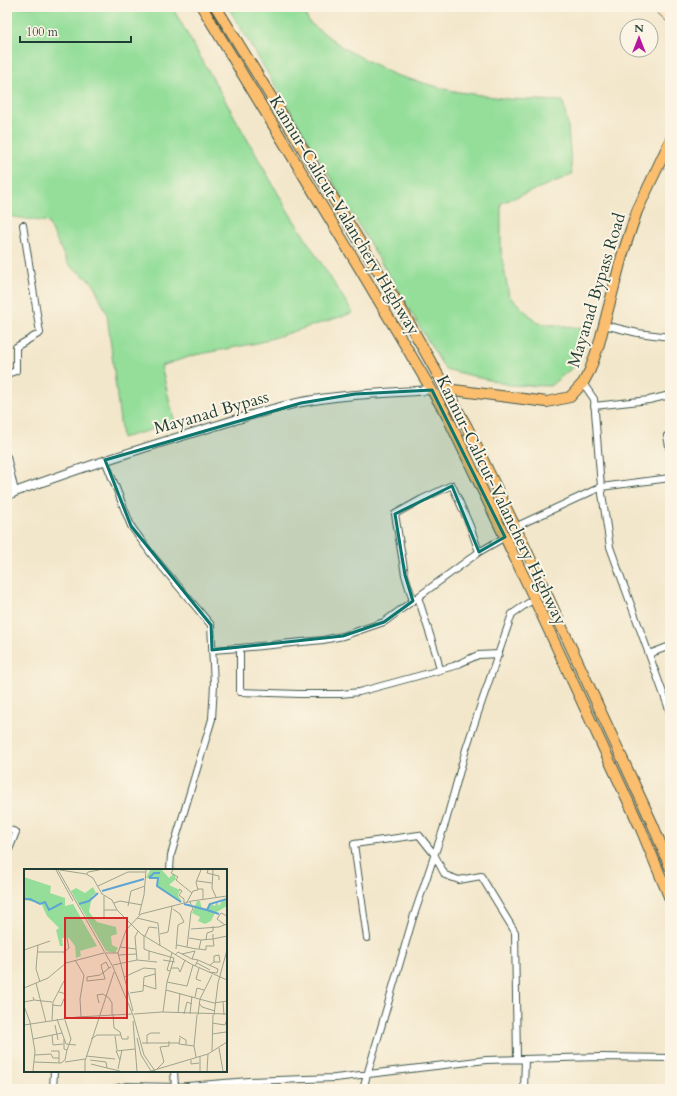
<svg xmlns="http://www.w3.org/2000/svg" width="677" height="1096" viewBox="0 0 677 1096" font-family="Cardo,serif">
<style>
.green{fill:#94de9a;stroke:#5a8e67}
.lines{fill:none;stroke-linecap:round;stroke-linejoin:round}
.minor-casing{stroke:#3f564b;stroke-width:8}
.tertiary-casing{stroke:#3f564b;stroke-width:10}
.secondary-casing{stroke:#3f564b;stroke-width:10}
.primary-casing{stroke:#3f564b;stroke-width:12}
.trunk-casing{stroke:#3f564b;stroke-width:12}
.minor{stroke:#fff;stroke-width:6}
.tertiary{stroke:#fff;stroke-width:8}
.secondary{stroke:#fde5c5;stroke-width:9}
.primary{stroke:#fabe6e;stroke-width:10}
.trunk{stroke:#fabe6e;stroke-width:10}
.marked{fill:#0f766e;fill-opacity:0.2;stroke:#0f766e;stroke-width:3;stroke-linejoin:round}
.labels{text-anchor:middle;stroke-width:4;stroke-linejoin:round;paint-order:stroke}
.street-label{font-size:17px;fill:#1f3d34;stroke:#fcf5e5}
.inset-river{fill:none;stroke:#5ea5d4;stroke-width:2}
.inset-road{fill:none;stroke:#9ea38f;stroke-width:1}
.view{fill:#d62828;fill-opacity:0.15;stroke:#d62828;stroke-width:2}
.inset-edge{fill:none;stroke:#1f3d34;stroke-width:2}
</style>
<rect width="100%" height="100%" fill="#fcf5e5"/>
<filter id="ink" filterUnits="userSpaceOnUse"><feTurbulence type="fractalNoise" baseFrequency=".025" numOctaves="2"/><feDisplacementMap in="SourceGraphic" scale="8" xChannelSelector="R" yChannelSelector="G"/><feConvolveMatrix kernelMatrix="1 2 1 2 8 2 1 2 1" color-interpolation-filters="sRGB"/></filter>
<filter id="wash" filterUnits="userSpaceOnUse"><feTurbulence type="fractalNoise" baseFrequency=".012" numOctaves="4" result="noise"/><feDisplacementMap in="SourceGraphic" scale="16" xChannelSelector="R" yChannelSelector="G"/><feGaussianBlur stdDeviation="0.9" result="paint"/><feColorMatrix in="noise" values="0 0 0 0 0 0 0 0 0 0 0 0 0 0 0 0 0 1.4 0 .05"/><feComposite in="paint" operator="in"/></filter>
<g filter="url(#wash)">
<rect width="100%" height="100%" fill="#f3e7cb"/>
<!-- green -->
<path class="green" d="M7 7H172L288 211 353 313 257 343 195 355 161 366 175 423 122 438 107 314 93 283 68 264 48 222 7 216Z
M228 7H301L310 23 345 49 395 75 452 91 508 99 563 101 568 127 572 175 501 203V251L509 296 538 323 581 328 577 364 550 386 509 385 445 369Z"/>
</g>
<g filter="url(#ink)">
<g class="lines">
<defs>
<path id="minor" d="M604 325 638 333 670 337
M7 374 16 371V347L40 333 23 225
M583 383 594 399 601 487 610 547 670 712
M594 406 649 400 670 395
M667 436 670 451
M7 457 15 492
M105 460 131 526 152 555 211 625 214 685 212 719 171 855 170 870
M515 527 601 487 670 478
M418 597 437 657 440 670 359 692 341 694H299L240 692V648L323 640 343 636 384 622 479 552 505 537
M413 601 405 575 395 514 422 499 452 485 470 526 479 552
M212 650 240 648
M649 654 670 646
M440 670 454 666 478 655 499 654
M7 829 16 832 7 855
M367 938 354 844 419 835 434 854 445 875 459 880 481 876 515 932 517 1059
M174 1071 175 1087
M53 1089 54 1071
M113 1089 127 1086 175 1087 249 1081 335 1078 486 1060 601 1057 670 1058
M363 1089 413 918 446 821 466 749 479 710 512 614 534 599
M524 1089 525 1059"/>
<path id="tertiary" d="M7 496 15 492C77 469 139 449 202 430 235 420 268 409 302 402 345 394 388 393 432 390"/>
<path id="secondary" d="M658 7 670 18"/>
<path id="primary" d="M446 389 547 402 570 397 583 383 590 370 599 344 622 256 637 211 670 141"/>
<path id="trunk" d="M202 7 357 264 447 416 526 581 641 829 670 899
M216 7 403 312 467 427 524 545 653 825 670 867"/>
</defs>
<!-- minor casing -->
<use href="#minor" class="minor-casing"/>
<!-- tertiary casing -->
<use href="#tertiary" class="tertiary-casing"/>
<!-- secondary casing -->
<use href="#secondary" class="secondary-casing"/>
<!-- primary casing -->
<use href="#primary" class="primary-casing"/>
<!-- trunk casing -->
<use href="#trunk" class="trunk-casing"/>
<!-- minor -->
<use href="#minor" class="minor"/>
<!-- tertiary -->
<use href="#tertiary" class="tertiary"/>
<!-- secondary -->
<use href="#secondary" class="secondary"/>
<!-- primary -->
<use href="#primary" class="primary"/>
<!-- trunk -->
<use href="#trunk" class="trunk"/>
</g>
</g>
<!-- marked area -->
<path class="marked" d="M432 390 505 537 479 552 452 486 395 514 405 575 413 601 384 622 343 636 212 650 211 625 131 526 105 460 301 403 355 394Z"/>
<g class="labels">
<!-- street labels -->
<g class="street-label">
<text transform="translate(345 215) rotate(59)" y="6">Kannur-Calicut-Valanchery Highway</text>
<text transform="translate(596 290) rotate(-73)" y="6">Mayanad Bypass Road</text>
<text transform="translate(211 412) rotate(-16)" y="6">Mayanad Bypass</text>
<text transform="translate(502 500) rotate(64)" y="6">Kannur-Calicut-Valanchery Highway</text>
</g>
</g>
<!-- overview -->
<g transform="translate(24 869)">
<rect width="203" height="203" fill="#f3e7cb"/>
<path d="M126 1H138L145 9 150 4 152 10 145 16 156 21 154 26 158 33 138 21 134 17V9H122ZM0 8 27 17 26 24 41 29V37L49 35 73 77 56 82 57 87 52 89 51 77 45 69H38L39 77H36L32 61 35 59 23 47 17 34 0 31ZM69 18 72 24 68 27 65 43 73 53 92 58 93 65 87 67 88 76 94 79 91 84 82 82 47 22 52 19 61 24ZM203 29V37L191 44 187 52 181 55 174 52 176 48 168 44 173 32H176L178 40 183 41 185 34 191 37 193 32 195 37 199 30Z" fill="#94de9a"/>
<path class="inset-river" d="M125 9H134L133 17 157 33M125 9 130 4H136M78 22 120 10M0 30H6L16 35 21 33 25 41 38 34M55 35 65 32 74 24M160 35 183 41 186 35 203 30M183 41 195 45"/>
<path class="inset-road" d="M32 1 49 32M34 1 89 98 109 146 120 186 131 202M36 1 62 5 69 9 78 25 88 31 93 41 117 65 167 95 203 111M149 1 147 4 154 8 152 11 168 24M184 1 183 4 195 7V11M189 1 188 19 192 28M63 5 64 3 75 1M173 12 188 14M74 17 104 3H121M155 20 158 22 155 26 160 30V34M174 20H179V30M163 33 169 22 174 21 172 13 177 1M90 34 96 32 118 36M104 37 107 22 121 17M149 40 156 45 160 53 154 56 152 80M80 41H93M115 46 120 26 122 1M80 48V27M113 49 134 54 136 77M201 56 193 50 197 44 203 47M167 60 195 58 203 55M136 65 144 63 148 37M189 65V70L203 67M120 67V80L125 82V91M121 67 125 58 133 59M165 69 177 71M182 71 183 64 189 62V57M14 76 12 100 16 113M153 76 172 80M96 78 112 80M163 78 167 43 169 40 166 33M172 80H175L177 71 189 70 190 77H182V81L175 80M0 81 26 72M125 82 150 89 143 113M14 83H40M82 84H94L102 61 117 45 168 32 203 27M94 84 109 142M158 85 171 82 168 90 174 91 171 97M95 86 112 85M151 86 154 83 168 90M51 91 60 106 56 130 57 148M113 91 111 68 114 62M139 91 151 93M174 91 194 100 193 104 185 103M42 94 40 83 45 79 43 69M173 94 186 101M89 96 113 91 133 93M186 96 190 93V87L195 86 196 93H190M147 99H154L156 103 161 91M175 99 172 110 177 112M146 102 143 101 148 84M79 103 81 110 63 112V108L76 106 77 105 80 103 85 99 87 98M79 104 77 96 82 93 85 99M100 108 120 99 131 100M12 114 22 153M119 116 132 120 131 99M0 119 24 109 42 94 80 84M142 121 190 134 203 132M106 124 119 122 120 108 131 105M171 128 173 119 180 121M10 131 28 133M0 133 10 131 9 128M199 133 200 146M75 134 73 126 79 125 85 129 88 134V146M175 134 178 138 191 142M28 136 37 137 42 125 35 123M0 137 6 153 11 182 9 202M139 143 143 113 163 117 169 96M154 144 156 124M89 145 90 159 96 163 98 170H104V167M110 145 138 143 203 145M160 145 163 133 168 135M166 145 168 127M174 146 176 130 188 106M190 146 194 114 203 81M33 150 42 175 52 176M28 151 29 133 40 112M109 152 113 202M188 154 201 156 203 150M0 156 53 148 108 145M31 156 34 171M188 165 202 163M28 166 29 176 39 175M91 167 93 181M155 167 162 171V176L170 177 172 188M113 169 117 186 127 202M156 169 155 175 162 176M9 170 38 164M40 170V180L43 181 47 170 41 151M67 170 73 166H97M118 174H155M123 175V166L127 164H136M170 177 173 146M195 179 199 202M27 182H35V194M188 182 189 146M11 186 27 185 29 189H35M62 187 91 190M66 191 82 193 83 199 96 202M96 191 92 182 111 180M167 191V195L175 194M10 193 37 194 41 191 43 181M41 193 61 190M67 195 83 199M94 200 98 181M133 200 140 193 136 178 145 177V172M61 202V192L90 103M127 202 184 185 203 173M176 202V188M183 202 184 185"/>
<path class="view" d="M41 49H103V149H41Z"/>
<rect width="203" height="203" class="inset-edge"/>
</g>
<!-- margin -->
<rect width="677" height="1096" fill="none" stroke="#fcf5e5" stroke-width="24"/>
<!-- north arrow -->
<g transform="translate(639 38)"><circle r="19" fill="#fcf5e5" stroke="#a4ab9e"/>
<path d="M0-3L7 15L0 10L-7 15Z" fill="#b5179e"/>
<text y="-6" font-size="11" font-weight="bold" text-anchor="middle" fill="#1f3d34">N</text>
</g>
<!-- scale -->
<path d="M20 36v6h111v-6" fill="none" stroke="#1f3d34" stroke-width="2"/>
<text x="26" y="36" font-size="12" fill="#1f3d34" stroke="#fcf5e5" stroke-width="3" paint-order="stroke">100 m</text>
</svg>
